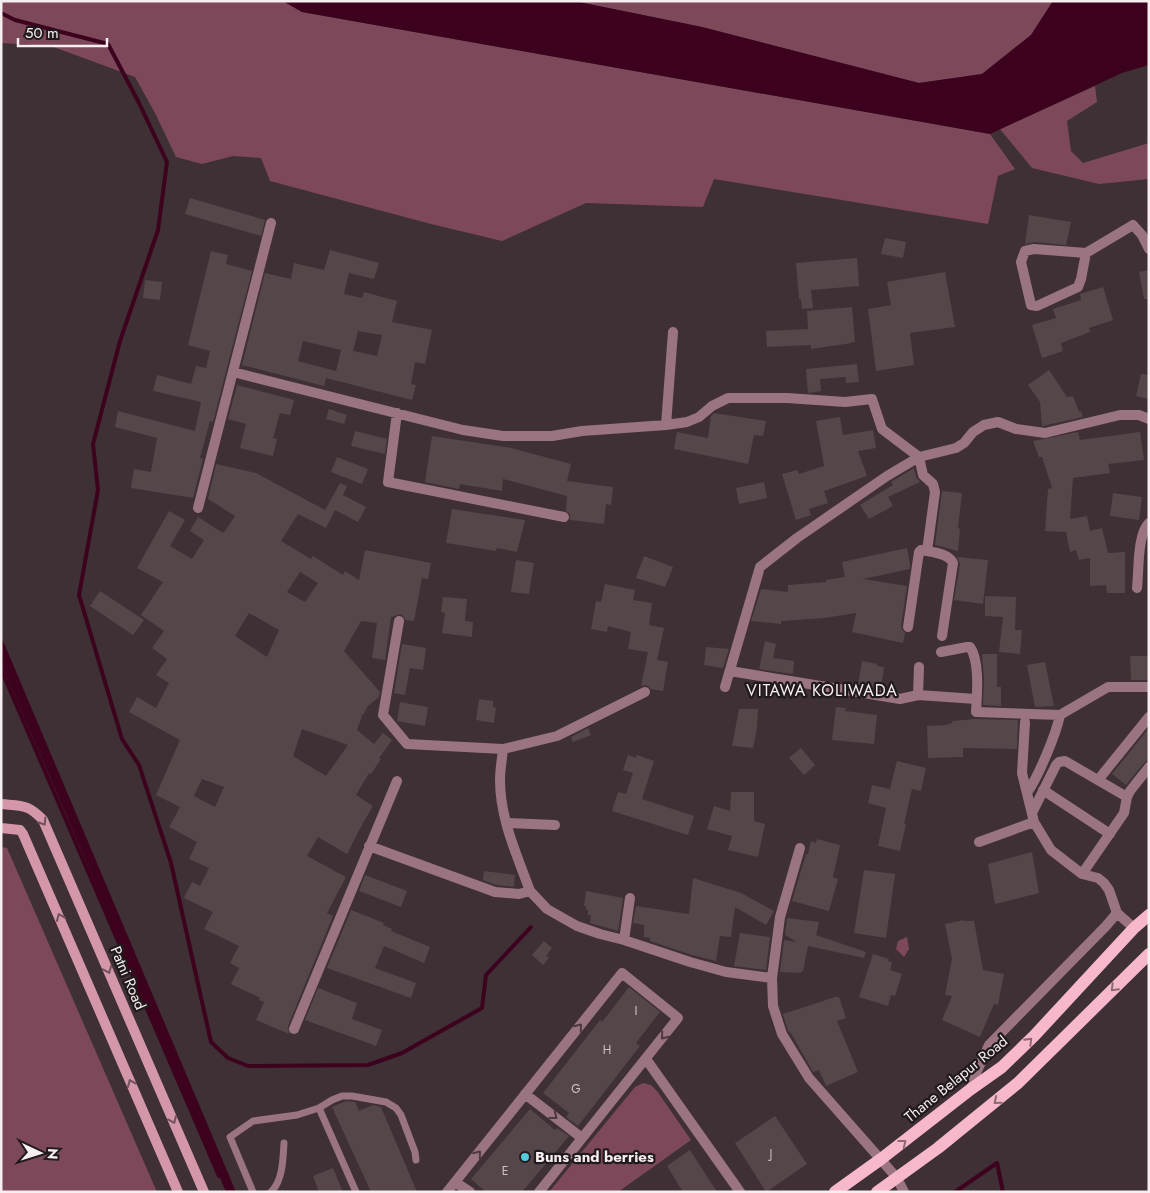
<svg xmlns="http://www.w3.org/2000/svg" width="1150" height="1193" viewBox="0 0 1150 1193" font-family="Jost,sans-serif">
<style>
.green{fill:#7d495a}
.water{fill:#3d031e}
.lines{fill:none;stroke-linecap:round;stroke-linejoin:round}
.stream{stroke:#3d031e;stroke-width:4}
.building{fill:#55464a;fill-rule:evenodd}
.lane{stroke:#9a7480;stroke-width:7}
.street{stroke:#9a7480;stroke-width:10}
.secondary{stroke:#d497aa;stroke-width:10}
.primary{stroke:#f7b8cb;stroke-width:12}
.oneway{stroke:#71525c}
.oneway2{stroke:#8c6974}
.oneway3{stroke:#4b3a3f}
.poi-dot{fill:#54cadd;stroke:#201a1c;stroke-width:2}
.labels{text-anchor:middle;stroke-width:4.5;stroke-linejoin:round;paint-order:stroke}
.number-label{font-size:12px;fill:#cec4c6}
.street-label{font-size:15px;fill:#f7eef0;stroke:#201a1c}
.poi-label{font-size:15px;font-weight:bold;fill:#f7eef0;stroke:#201a1c;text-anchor:start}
.neighbourhood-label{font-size:16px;letter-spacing:1px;fill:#f7eef0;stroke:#201a1c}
</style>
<rect width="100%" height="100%" fill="#3e3034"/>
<!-- green -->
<path class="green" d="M1 1H283L302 12 990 134 1015 169 998 176 988 224 714 179 703 207 586 203 502 241 431 224 270 181 261 158 233 156 202 164 176 157 155 113 135 77 51 46 1 43Z
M574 1H1053L1031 35 982 74 919 83 702 27Z
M1095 86 1097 102 1067 121 1071 151 1083 163 1149 143V179L1099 184 1032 168 1000 129Z
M1 847 7 848 157 1192H1Z
M907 937 909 949 904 957 896 949 898 941Z
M643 1083 651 1085 657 1091 691 1140 618 1192H549L635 1087Z"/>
<!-- water -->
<path class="water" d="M283 1H574L702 27 919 83 982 74 1031 35 1053 1H1149V65L1122 73 990 134 302 12Z
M1 636 236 1192H226L63 807 1 664Z"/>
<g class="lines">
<!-- stream -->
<path class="stream" d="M1 13 15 20 108 44 139 103 167 162 158 230 120 341 93 444 98 490 79 595 122 739 139 765 171 863 211 1042 228 1058 248 1066 368 1065 402 1053 482 1008 486 975 531 927
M1 669 219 1176
M955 1192 997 1163 1003 1192"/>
</g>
<!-- building -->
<path class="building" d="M190 198 265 220 261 236 185 214Z
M1029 215 1071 222 1066 245 1035 242 1025 244Z
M885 238 906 242 903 258 881 254Z
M330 250 379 263 374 279 349 273 344 294 362 298 364 292 397 301 392 322 432 330 425 364 415 362 411 384 416 385 412 400 326 378 324 386 242 365 265 273 291 279 294 263 324 270ZM358 331 382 335 377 356 353 351ZM303 341 341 350 336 371 298 361Z
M211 251 228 255 226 264 252 271 213 422 210 421 200 458 203 459 193 498 131 488 134 469 151 472 157 438 115 427 118 411 195 431 201 402 153 391 157 375 191 384 196 366 206 368 210 351 188 345Z
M857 258 859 286 811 290 813 308 802 309 801 299H799L796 263Z
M1149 270V299H1144L1139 272Z
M945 272 955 327 910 333 914 365 876 371 868 309 891 305 887 282Z
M145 280 162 282 160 300 143 298Z
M1103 287 1113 320 1089 328 1090 332 1061 343 1063 351 1042 358 1032 325 1056 318 1053 309 1081 300 1080 294Z
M852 307 855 342H852V343L811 349V345L767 347 766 331 808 329 807 311Z
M857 364 859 382 846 383V377L820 379 821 391 808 393 806 369Z
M1049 370 1067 397 1073 396 1079 412 1081 411 1083 417 1042 426 1040 402 1028 385Z
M1141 374 1149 375V399L1136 396Z
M237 385 294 400 290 415 280 413 273 438 277 439 273 456 240 448 246 424 228 419Z
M329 409 347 415 344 424 326 419Z
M714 413 766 421 763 436 754 435 748 464 674 449 677 432 708 438 711 416Z
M840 417 843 435 873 430 876 448 858 451 867 476 824 491 828 503 809 509 811 515 796 520 782 474 797 470 799 474 824 466 816 421Z
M355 431 387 439 385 454 351 446Z
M1078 432 1080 440 1140 432 1144 460 1108 464 1110 473 1073 478 1070 519 1087 516 1090 531 1102 528 1108 553 1125 552V593H1107L1106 585 1090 586V558L1079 560 1076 550 1070 552 1066 532 1045 531 1048 489 1052 488 1042 457H1039L1033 441Z
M432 436 511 448 571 464 567 481 613 487 611 505 606 504 604 524 570 520V514L566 511 567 496 503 479 502 491 460 484 459 489 425 482Z
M337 457 368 469 362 484 331 472Z
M216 464 256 473 325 510 340 483 347 486 343 495 366 507 358 522 335 510 326 528 298 514 281 541 311 559 313 556 343 575 345 571 359 580 365 550 431 563 428 579 422 578 414 621 406 620 401 614 391 617 385 660 372 658 377 623 361 621 344 651 380 692 379 697 368 706 363 715H360L362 716 357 730 374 744 383 733 392 740 379 758 381 759 371 774 369 773 356 795 373 806 363 823 347 854 318 837 307 856 346 877 327 913 333 916 288 1026 289 1034 256 1020 264 1002 259 1000 260 998 231 984 239 968 230 963 239 946 204 929 213 912 184 898 192 882 200 886 209 868 189 859 197 842 169 827 180 807 156 795 180 740 129 712 137 697 156 708 169 683 156 675 167 659 152 648 164 631 141 615 163 582 137 568 169 511 185 520 170 546 192 559 204 540 190 531 198 517 223 533 225 531 235 516 208 499ZM300 572 318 583 305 602 287 592ZM249 613 279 630 267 657 235 636ZM302 729 348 745 326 776 293 756ZM202 779 224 787 215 807 194 796Z
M914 468 916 477 920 482 888 497 893 506 869 519 860 505 893 485 891 482Z
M764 482 767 498 739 504 736 488Z
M942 491 962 493 958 528 960 529 958 551 935 545Z
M1113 493 1142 497 1139 520 1110 516Z
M452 509 525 520 517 552 497 548 496 551 446 543Z
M907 548 910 564V569L863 579 907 586 901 626 902 630 905 633 903 643 852 632 856 613 824 618 781 621V624L751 621 761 589 788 592V585L826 582V580L845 577 842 562Z
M644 556 673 567 665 587 636 578Z
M957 557 988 560 983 604 954 600 960 564Z
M516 560 534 563 529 594 511 592Z
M605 584 635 590 633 600 652 603 649 625 664 628 657 660 668 662 663 691 651 689 646 685 641 686 648 652 628 649 631 632 608 626 607 632 591 629 596 601 601 602Z
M100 591 144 620 133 635 90 606Z
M985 596 1016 597 1015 630H1022L1020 654 999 652 1003 617 985 616Z
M443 597 467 599 465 621 473 622 472 637 442 633 445 613 441 612Z
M765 641 776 644 773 658 794 661 793 674 759 669Z
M402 644 426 648 423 670 410 668 405 695 394 693Z
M706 647 729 649 723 668 704 665Z
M982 654H997V687H1001V706L983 705 984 678Z
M1130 656H1149V680H1131Z
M862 661 877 664V666L884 667 881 689 858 685Z
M1045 662 1054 706 1035 707 1027 665Z
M479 699 493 701V707L496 708 494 723 476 720Z
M400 702 428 707 425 726 397 721Z
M836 707 846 708 845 711 877 715 874 744 832 740Z
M739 709H758L757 728 753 748 732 746Z
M975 719 1018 720 1017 749 963 748V757L928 758 927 726 946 725 952 723V721Z
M588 728 591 735 573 742 571 737Z
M1149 728V759L1144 763 1126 785 1112 774Z
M801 748 815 765 804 775 789 758Z
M628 755 636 758 637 755 654 761 642 799 694 816 688 835 612 811 618 792 626 794 633 773 623 770Z
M897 761 926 768 921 791 912 789 904 824H906L900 851 878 846 886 808 868 803 872 785 890 789Z
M731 792H754V821L765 824 758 857 728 850 732 836 707 829 714 806 730 811Z
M817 839 840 845 833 877 838 879 829 911 792 901 806 854H808L811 841 816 843Z
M1032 852 1039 893 995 904 988 864Z
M864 870 895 874 886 938 854 933Z
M484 871 515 875 514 887 496 885 483 880Z
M365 875 407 891 401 907 359 891Z
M693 878 741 893 774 911 766 925 735 907 731 937 720 936 716 961 692 955 650 941V938L644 937V925L633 923 636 906 689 914Z
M586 891 623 898 618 931 590 923 591 915H588V910L586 909V906H584Z
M351 910 384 923 383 925 392 929 391 931 430 947 424 963 384 946 375 968 416 983 411 998 327 968Z
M787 918 819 922 816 935 866 952 864 958 808 946 803 971 800 973 780 972 784 940 797 942 785 935Z
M964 920V921H974L983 970 1004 974 998 1005 994 1004 980 1037 942 1020 952 996 945 995 952 959 945 924Z
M740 933 770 937 766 970 734 966Z
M544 941 552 948 546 956 549 958 543 965 532 955Z
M873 954 889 959 888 961 892 963 890 970 902 974 895 996 891 995 888 1006 859 997Z
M629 987 660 1012 636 1043 640 1046 578 1126 566 1117 569 1113 543 1093 600 1020 602 1022Z
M318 988 357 1003 352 1019 382 1030 376 1046 305 1020Z
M835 997H839L846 1018 837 1021 858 1072 826 1086 819 1070 813 1072 791 1033 788 1031 783 1014Z
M346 1101 355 1102 359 1111 373 1105 381 1107 417 1192H371L332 1107Z
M530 1109 555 1130 557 1128 569 1136 522 1192H486L471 1179Z
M775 1116 807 1164 766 1192 735 1143Z
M690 1150 717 1192H683L667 1166Z
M333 1168 343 1192H319L313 1176Z"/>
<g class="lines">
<!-- lane -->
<path class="lane" d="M319 1108 356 1192
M253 1192 230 1137 253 1121 297 1115 319 1108 332 1100 342 1096H352L386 1102 396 1108 401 1115 415 1152 416 1160
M271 1192C283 1180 283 1159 284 1143"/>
<!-- street -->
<path class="street" d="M1086 253 1081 279 1078 287 1037 306 1031 305 1021 262 1025 251 1034 249 1086 253 1133 225 1142 235 1149 249
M233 372 463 430 503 436H552L582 431 666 425 673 332
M397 413 388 482 564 517
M666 425 687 422 699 417 712 406 728 398H787L845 402 872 399 882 429 919 457 887 476 797 538 760 567 725 687
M198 508 271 223
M927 551 935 492 933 484 923 475 919 457 956 448 964 443 973 432 984 425 998 422 1016 429 1045 433 1120 415H1139L1149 419
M1137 588C1139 572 1137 534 1149 523
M399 621 383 715 407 744 503 749 557 736 645 692
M908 627 919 552 921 550C931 552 949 553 953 563L942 636
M941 652 967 647H970C980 661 977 695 976 712L1060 715 1108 687H1149
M730 671 900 699 918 695 919 667
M918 695 976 699
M1025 722 1022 773 1034 822 1051 850 1082 874 1098 878 1104 883 1109 890 1117 913 1134 928
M503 749C502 759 500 770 500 780 500 819 517 855 530 891
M1098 780 1149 717
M1043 790 1110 834
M1027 793C1038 777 1056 735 1060 715
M1032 813 1056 765 1059 762 1065 761 1127 797
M506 823 555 825
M979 842 1034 822
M369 846 495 892 519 894 530 891 547 909 577 926 600 934 624 940 690 962 726 972 772 978
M800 848 780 917 772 978 773 1006 782 1034 809 1078 897 1178 904 1192
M1082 874 1124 813 1127 797 1130 791 1149 767
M624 940 630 898
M294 1029 397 781
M646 1059 740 1192
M971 1089 977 1071 989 1045 1106 926 1117 913
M525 1094 582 1138
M455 1182 470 1192
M447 1192 622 973 678 1018 539 1192"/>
<!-- secondary -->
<path class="secondary" d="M1 804C22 806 28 804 43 820L204 1192
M1 828 20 830 23 834 178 1192"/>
<!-- primary -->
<path class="primary" d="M835 1192 881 1159 971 1089 1002 1067 1034 1036 1134 928 1149 915
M877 1192 938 1148 1018 1083 1149 954"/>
</g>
<!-- one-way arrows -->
<defs><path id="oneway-chevron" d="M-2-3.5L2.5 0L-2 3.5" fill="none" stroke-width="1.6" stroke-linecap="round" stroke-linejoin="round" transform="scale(1.25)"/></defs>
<g class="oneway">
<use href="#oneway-chevron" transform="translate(43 822) rotate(58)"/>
<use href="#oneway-chevron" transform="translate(60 917) rotate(-113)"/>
<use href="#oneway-chevron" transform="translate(108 970) rotate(67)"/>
<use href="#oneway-chevron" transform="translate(131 1083) rotate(-113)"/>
<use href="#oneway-chevron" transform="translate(173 1120) rotate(67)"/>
</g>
<g class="oneway2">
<use href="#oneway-chevron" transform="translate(1114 988) rotate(135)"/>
<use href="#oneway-chevron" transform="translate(1029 1041) rotate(-45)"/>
<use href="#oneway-chevron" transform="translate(997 1101) rotate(141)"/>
<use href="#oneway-chevron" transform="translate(903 1143) rotate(-38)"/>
</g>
<g class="oneway3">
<use href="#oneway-chevron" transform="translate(579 1027) rotate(-51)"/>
<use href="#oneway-chevron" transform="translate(664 1036) rotate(129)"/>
<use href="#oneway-chevron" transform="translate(554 1116) rotate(38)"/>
<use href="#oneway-chevron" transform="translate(478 1154) rotate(-51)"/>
</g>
<!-- markers -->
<circle class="poi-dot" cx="525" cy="1157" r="5"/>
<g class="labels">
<!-- number labels -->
<g class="number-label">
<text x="636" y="1015">I</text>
<text x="607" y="1054">H</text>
<text x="576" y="1093">G</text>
<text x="771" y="1158">J</text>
<text x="505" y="1175">E</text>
</g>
<!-- street labels -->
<g class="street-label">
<text transform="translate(128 978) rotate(67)" y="5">Patni Road</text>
<text transform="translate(956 1079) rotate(-39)" y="5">Thane Belapur Road</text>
</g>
<!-- poi labels -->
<g class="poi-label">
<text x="535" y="1162">Buns and berries</text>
</g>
<!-- neighbourhood labels -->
<g class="neighbourhood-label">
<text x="822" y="696">VITAWA KOLIWADA</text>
</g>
</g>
<!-- border -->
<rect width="1150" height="1193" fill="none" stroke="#f7eef0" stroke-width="5"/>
<!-- north arrow -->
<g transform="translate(40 1153) rotate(94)" stroke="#201a1c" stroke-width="4" paint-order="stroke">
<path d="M0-4L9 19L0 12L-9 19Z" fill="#f7eef0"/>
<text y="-8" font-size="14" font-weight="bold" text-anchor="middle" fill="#f7eef0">N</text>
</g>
<!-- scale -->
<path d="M18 38v8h89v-8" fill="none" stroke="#f7eef0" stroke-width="2.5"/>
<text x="25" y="38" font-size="15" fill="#f7eef0" stroke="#201a1c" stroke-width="4" paint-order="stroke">50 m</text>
</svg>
